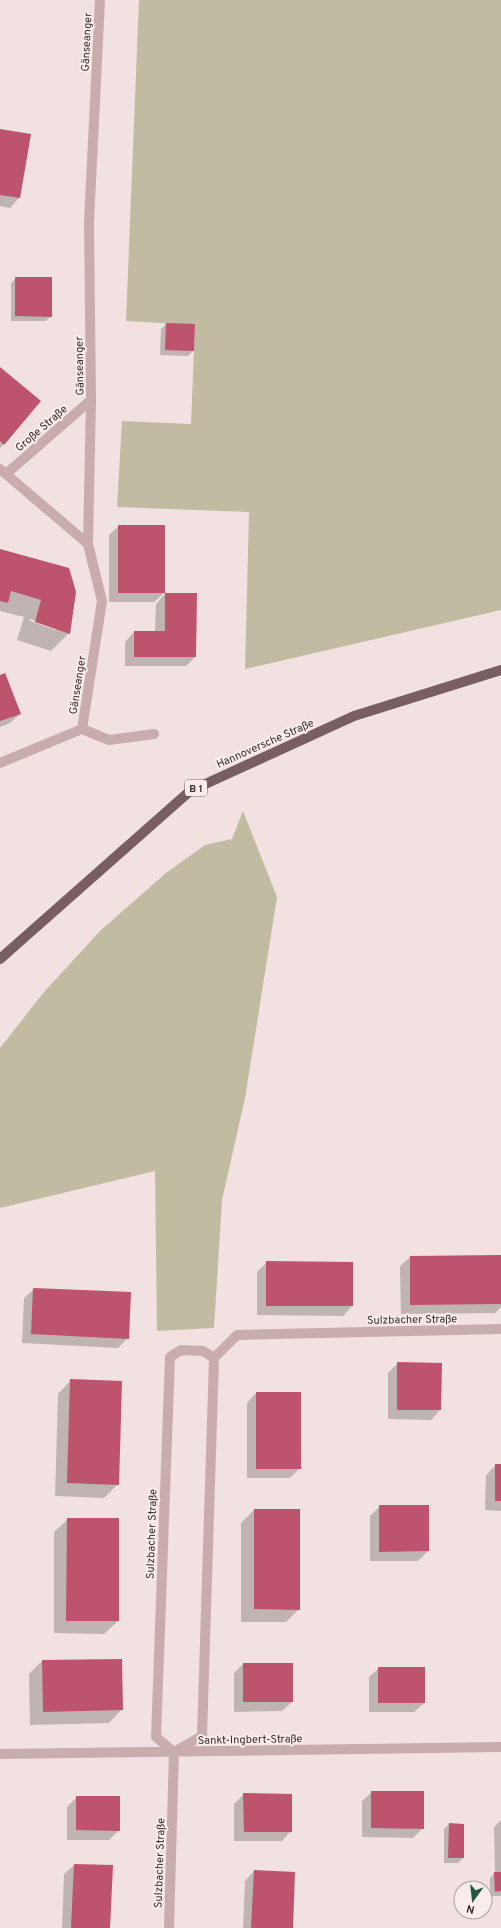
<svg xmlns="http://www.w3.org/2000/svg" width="501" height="1928" viewBox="0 0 501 1928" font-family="Overpass,sans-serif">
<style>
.green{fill:#c0bba1}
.shadow{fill:#0003;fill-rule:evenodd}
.building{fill:#bd536d}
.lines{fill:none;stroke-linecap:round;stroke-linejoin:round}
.street{stroke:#c9adae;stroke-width:10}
.primary{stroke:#785d61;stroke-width:10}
.labels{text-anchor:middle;stroke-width:4;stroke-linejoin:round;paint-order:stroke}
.shield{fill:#f9edec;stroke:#726566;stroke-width:1}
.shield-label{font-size:10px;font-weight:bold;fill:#382b2d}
.street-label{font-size:11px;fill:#382b2d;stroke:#f9edec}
</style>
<rect width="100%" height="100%" fill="#f1e1e0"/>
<!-- green -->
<path class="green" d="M139 0H501V610L245 669 249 512 117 507 122 421 191 424 195 325 126 321Z
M243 811 277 897 245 1098 222 1200 214 1328 157 1331 155 1171 0 1208V1048L44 992 100 931 166 873 205 845 232 839Z"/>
<!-- shadow -->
<path class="shadow" d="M0 130 29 135 19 198 10 208 0 206Z
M16 278 51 316 46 321H11V283Z
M166 324 194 325 193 351 188 356 160 355 161 329Z
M0 368 4 444 0 448Z
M119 526 164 593 154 602H109V535Z
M0 550 69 633 51 651 17 640 24 617 0 611ZM30 619 56 628V630L30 621Z
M165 594 195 657 186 666H125V642L134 632H155L156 604Z
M0 676 20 714 10 723 0 727Z
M501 1256V1307L495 1313 401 1314 400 1266 410 1257Z
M267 1262 352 1263V1306L343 1316 257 1315V1272Z
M34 1289 128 1338 118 1348 22 1343 24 1298Z
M398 1363 440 1410 431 1420 388 1419V1373Z
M71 1380 118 1484 104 1498 55 1496 58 1394Z
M256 1393 300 1468 290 1478H247V1403Z
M496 1465H501V1511L485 1510 486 1475Z
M380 1506H428V1551L418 1561H370V1516Z
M254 1510 299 1609 286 1622H241V1523Z
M68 1519 118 1621 104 1634 54 1633V1532Z
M42 1661 122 1709 109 1723 30 1725 29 1674Z
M243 1664 292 1702 282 1711 234 1712V1673Z
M379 1668 424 1703 414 1712H369V1677Z
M372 1792 423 1828 413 1838 362 1837V1801Z
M244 1794 291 1831 282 1841H234V1804Z
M77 1797 119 1830 109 1840H67V1807Z
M501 1820V1896H490V1878L495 1872 494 1827Z
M449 1824 463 1858 458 1863H444V1829Z
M74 1865 112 1866 109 1928H62L64 1874Z
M254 1871 292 1928H243L245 1881Z"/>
<!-- building -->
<path class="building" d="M0 129 31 134 20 198 0 195Z
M15 277H52V317L15 316Z
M166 323 195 324 194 351 165 350Z
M0 367 41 401 4 445 0 441Z
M118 525H165V593H197L196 657H134V631H165V593H118Z
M0 549 69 568 76 592 70 634 35 622 41 600 11 591 8 603 0 601Z
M5 673 21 714 0 721V675Z
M501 1255V1304L410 1305V1256Z
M266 1261 353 1262V1306H266Z
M33 1288 131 1292 129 1339 31 1334Z
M397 1362 442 1363 441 1410H397Z
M70 1379 122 1381 119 1485 67 1483Z
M256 1392H301V1469H256Z
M495 1464H501V1501H495Z
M379 1505H429V1551L379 1552Z
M254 1509H300V1610L254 1609Z
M67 1518H119V1621H66Z
M122 1659 123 1710 43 1712 42 1660Z
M243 1663H293V1702H243Z
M378 1667H425V1703H378Z
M371 1791H424V1829L371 1828Z
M243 1793 292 1794V1832H244Z
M76 1796H120V1831L76 1830Z
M449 1823 464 1824V1858H448Z
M74 1864 113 1865 110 1928H71Z
M254 1870 295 1872 293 1928H251Z
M494 1872H501V1891L495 1892Z"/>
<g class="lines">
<!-- street -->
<path class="street" d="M0 469 88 544
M6 474 91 400
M82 729 102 601 88 544 91 400 89 222 100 0
M0 763 82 729 109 740 154 734
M181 1350 203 1351 214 1358 202 1736 174 1752 156 1737 170 1357Z
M214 1358 237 1335 501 1329
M0 1754 501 1747
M169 1928 174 1752"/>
<!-- primary -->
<path class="primary" d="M0 959 190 791 354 716 501 670"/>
</g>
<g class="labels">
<!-- shield labels -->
<rect class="shield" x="185" y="780" width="22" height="16" rx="3"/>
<g class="shield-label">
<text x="196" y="792">B 1</text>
</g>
<!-- street labels -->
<g class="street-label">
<text transform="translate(86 42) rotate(-87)" y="4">Gänseanger</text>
<text transform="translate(79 366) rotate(-91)" y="4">Gänseanger</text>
<text transform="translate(41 428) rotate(-41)" y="4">Große Straße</text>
<text transform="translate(77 685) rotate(-81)" y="4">Gänseanger</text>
<text transform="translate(265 743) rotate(-24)" y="4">Hannoversche Straße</text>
<text transform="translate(412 1319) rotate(-1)" y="4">Sulzbacher Straße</text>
<text transform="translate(151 1534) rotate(-88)" y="4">Sulzbacher Straße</text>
<text transform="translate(250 1739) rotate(-1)" y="4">Sankt-Ingbert-Straße</text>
<text transform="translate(159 1863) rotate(-88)" y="4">Sulzbacher Straße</text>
</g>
</g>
<!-- north arrow -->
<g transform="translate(473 1900) rotate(195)"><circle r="19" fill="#f9edec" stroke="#ac9fa0"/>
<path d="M0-3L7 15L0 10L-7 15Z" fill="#235641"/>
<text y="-6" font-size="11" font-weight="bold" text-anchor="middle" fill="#382b2d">N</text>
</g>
</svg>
